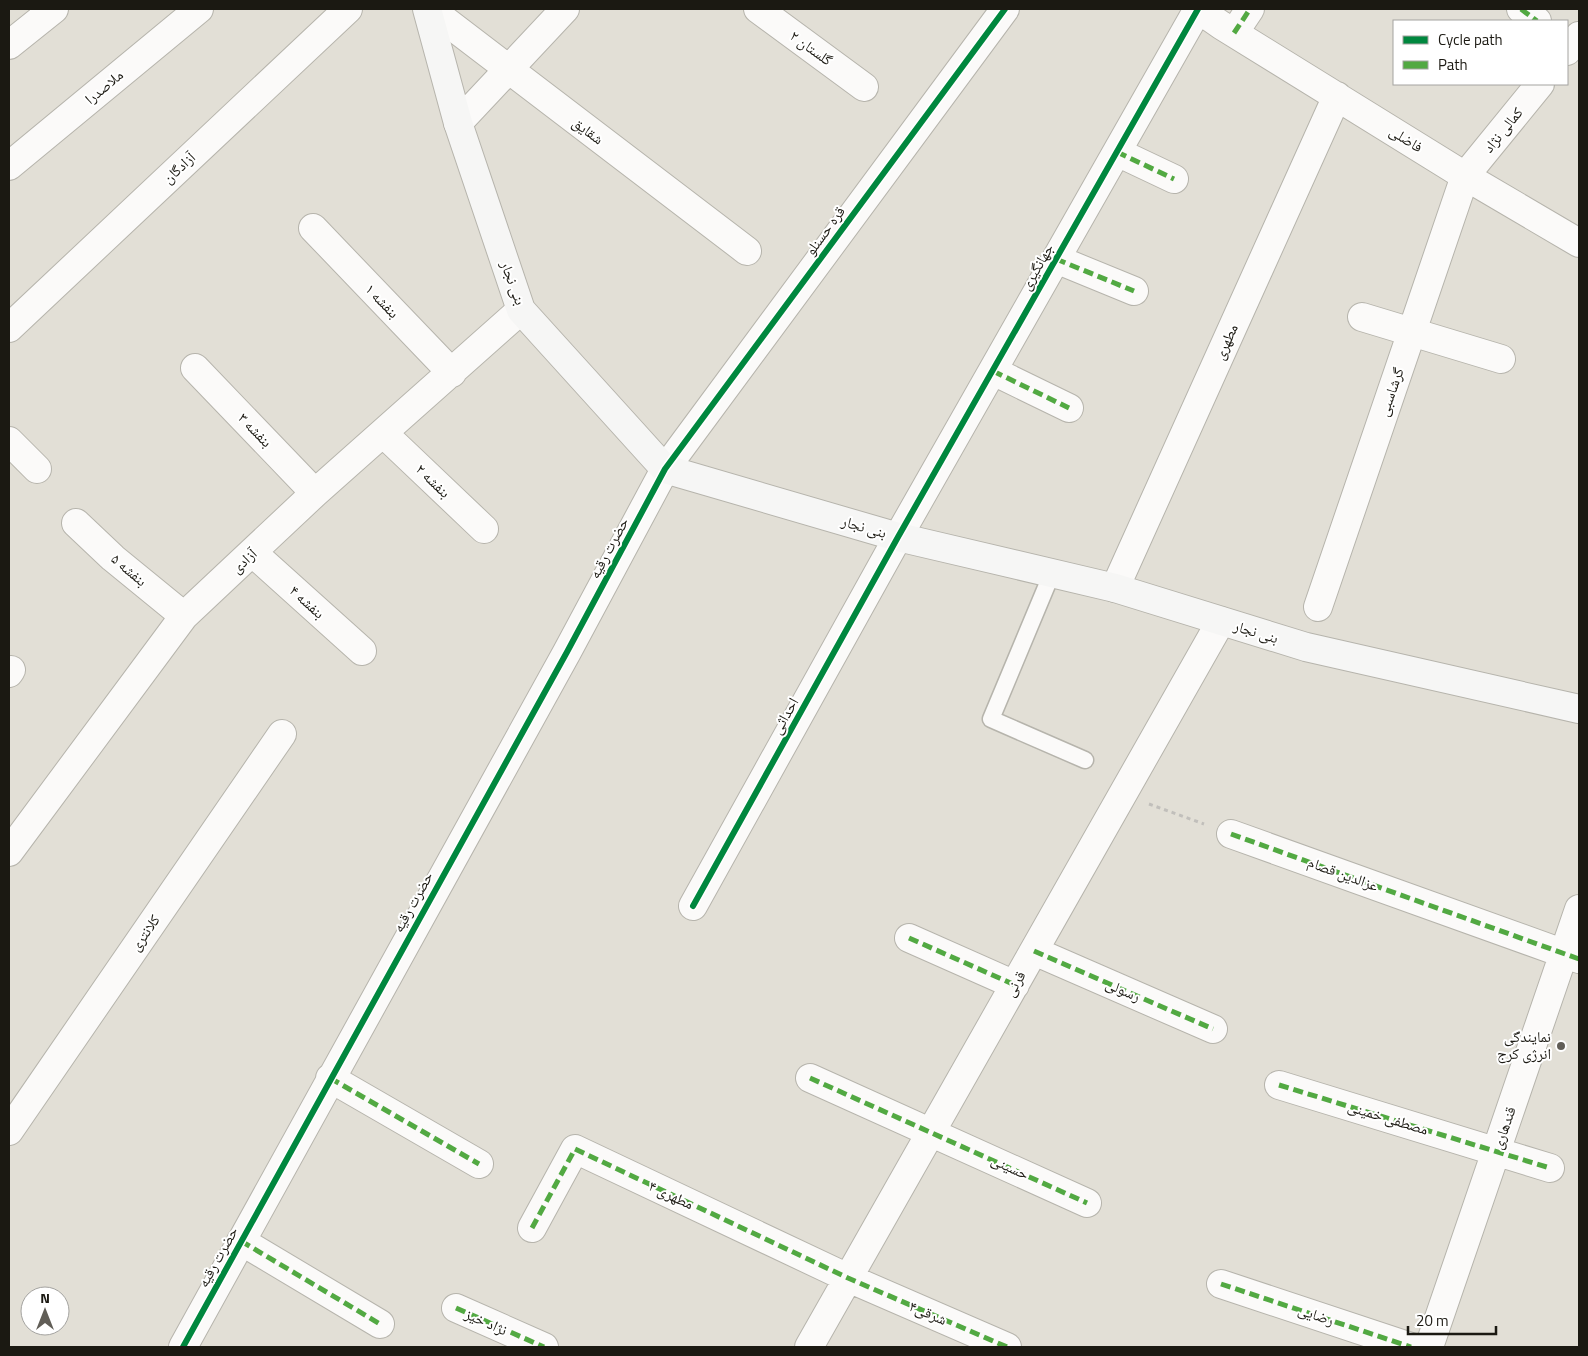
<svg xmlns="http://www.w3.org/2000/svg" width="1588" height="1356" viewBox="0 0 1588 1356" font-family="'Titillium Web','Noto Naskh Arabic',sans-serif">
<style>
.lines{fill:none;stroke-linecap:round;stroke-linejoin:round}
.lane-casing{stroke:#b6b4ac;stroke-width:19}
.street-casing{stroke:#b6b4ac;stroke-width:30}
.secondary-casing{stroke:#b6b4ac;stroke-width:30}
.path{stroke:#c1bfbb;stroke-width:3;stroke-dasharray:4 4;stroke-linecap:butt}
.lane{stroke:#fbfaf9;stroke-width:16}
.street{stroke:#fbfaf9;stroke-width:28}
.secondary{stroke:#f6f6f5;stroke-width:28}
.quiet{stroke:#52a942;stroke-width:5;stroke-dasharray:10 5;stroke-linecap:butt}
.cycleway-casing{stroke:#fff;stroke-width:9}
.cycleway{stroke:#00873e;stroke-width:6}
.poi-dot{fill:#615e57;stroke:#fff;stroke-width:2}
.labels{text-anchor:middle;stroke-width:4;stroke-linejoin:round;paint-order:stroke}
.street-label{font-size:15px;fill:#1b1912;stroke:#fff}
.poi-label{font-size:15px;fill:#1b1912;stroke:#fff;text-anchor:end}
</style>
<rect width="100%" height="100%" fill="#e2dfd6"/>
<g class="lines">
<defs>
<path id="lane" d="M1052 573 991 719 1085 760"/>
<path id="street" d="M430 9 747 251
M758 9 864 87
M1198 9 1221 25 1465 176 1579 243
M1521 9 1537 21
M1234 33 1250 9
M9 45 54 9
M1567 51 1579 36
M458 123 565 9
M1117 152 1174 179
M9 166 199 9
M313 228 452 373
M1056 259 1134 291
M1362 317 1501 359
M9 328 348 9
M195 368 315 493
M993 371 1069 408
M383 433 484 529
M9 441 37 469
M76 523 113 558 184 616
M253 553 362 651
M1115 588 1337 96
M1318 607 1465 176 1540 84
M9 673 11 670
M1231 834 1579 959
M9 852 184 616 315 493 521 310
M693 906 898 537 1198 9
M909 938 1015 985
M1034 951 1213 1029
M330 1078 479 1164
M810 1078 1087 1203
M1279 1085 1550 1168
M9 1131 282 734
M532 1228 575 1149 848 1278 1007 1347
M241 1241 380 1324
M1221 1284 1411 1347
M456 1308 544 1347
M183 1347 567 652 665 469 1005 9
M809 1347 1221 621
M1429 1347 1579 909"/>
<path id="secondary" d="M427 9 458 123 521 310 665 469 898 537 1115 588 1306 647 1579 709"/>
</defs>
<!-- lane casing -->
<use href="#lane" class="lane-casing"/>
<!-- street casing -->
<use href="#street" class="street-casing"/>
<!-- secondary casing -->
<use href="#secondary" class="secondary-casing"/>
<!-- path -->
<path class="path" d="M1149 804 1204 824"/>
<!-- lane -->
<use href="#lane" class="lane"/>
<!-- street -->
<use href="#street" class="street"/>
<!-- secondary -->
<use href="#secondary" class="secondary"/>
<!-- quiet -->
<path class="quiet" d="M1521 9 1537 21
M1234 33 1250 9
M1117 152 1174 179
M1056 259 1134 291
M993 371 1069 408
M1231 834 1579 959
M909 938 1015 985
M1034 951 1213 1029
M330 1078 479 1164
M810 1078 1087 1203
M1279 1085 1550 1168
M532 1228 575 1149 848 1278 1007 1347
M241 1241 380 1324
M1221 1284 1411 1347
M456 1308 544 1347"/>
<defs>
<path id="cycleway" d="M693 906 898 537 1198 9
M183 1347 567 652 665 469 1005 9"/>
</defs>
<!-- cycleway casing -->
<use href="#cycleway" class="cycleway-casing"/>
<!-- cycleway -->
<use href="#cycleway" class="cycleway"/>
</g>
<!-- markers -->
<circle class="poi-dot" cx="1561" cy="1046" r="5"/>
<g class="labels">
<!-- street labels -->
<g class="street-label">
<text transform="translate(811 48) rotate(36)" y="5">گلستان ۲</text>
<text transform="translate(104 87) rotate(-40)" y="5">ملاصدرا</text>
<text transform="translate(1503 130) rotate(-51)" y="5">کمالی نژاد</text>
<text transform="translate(588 131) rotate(37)" y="5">شقایق</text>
<text transform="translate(1406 139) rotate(32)" y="5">فاضلی</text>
<text transform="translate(179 168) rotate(-43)" y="5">آزادگان</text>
<text transform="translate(825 231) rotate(-54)" y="5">قره حسنلو</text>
<text transform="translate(1037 267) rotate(-60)" y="5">جهانگیری</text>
<text transform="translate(513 283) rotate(70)" y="5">بنی نجار</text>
<text transform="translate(382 301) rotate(46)" y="5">بنفشه ۱</text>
<text transform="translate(1226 342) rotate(-66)" y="5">مطهری</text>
<text transform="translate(1391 392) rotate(-71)" y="5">گرشاسبی</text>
<text transform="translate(255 430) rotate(46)" y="5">بنفشه ۳</text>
<text transform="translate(433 481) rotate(44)" y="5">بنفشه ۲</text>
<text transform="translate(864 527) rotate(16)" y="5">بنی نجار</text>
<text transform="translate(609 548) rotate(-62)" y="5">حضرت رقیه</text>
<text transform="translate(244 561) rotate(-43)" y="5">آزادی</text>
<text transform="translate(129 570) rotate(40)" y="5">بنفشه ۵</text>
<text transform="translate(307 602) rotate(42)" y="5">بنفشه ۴</text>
<text transform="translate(1256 632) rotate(17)" y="5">بنی نجار</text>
<text transform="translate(785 716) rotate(-61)" y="5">احداثی</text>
<text transform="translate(1343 874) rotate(20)" y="5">عزالدین قصام</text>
<text transform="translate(413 902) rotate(-61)" y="5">حضرت رقیه</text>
<text transform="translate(145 933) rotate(-55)" y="5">کلانتری</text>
<text transform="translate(1015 984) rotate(-60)" y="5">قرنی</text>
<text transform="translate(1123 990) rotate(24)" y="5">رسولی</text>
<text transform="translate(1388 1118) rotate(17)" y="5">مصطفی خمینی</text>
<text transform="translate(1504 1128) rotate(-71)" y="5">قندهاری</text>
<text transform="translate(1010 1167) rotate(25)" y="5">حسینی</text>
<text transform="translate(671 1195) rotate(25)" y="5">مطهری ۴</text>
<text transform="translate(218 1257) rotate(-61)" y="5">حضرت رقیه</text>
<text transform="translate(928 1313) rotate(23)" y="5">۴شرقی</text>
<text transform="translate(1316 1315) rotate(19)" y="5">رضایی</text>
<text transform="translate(486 1322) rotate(24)" y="5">نژاد خیز</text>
</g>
<!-- poi labels -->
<g class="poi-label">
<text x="1551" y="1042">نمایندگی<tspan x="1551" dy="17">انرژی کرج</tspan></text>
</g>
</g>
<!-- border -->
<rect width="1588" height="1356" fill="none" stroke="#1b1912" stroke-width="20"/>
<!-- legend -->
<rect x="1393" y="20" width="175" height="65" fill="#ffffff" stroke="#a4a3a0"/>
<rect x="1403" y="36" width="25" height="8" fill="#00873e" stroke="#a4a3a0"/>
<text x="1438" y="45" font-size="15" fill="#1b1912">Cycle path</text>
<rect x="1403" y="61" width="25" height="8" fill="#52a942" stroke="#a4a3a0"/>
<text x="1438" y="70" font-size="15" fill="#1b1912">Path</text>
<!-- north arrow -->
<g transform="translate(45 1311)"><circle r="24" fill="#ffffff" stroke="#a4a3a0"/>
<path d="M0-4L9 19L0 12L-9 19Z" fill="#615e57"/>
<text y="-8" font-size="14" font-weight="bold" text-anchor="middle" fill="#1b1912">N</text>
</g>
<!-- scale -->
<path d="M1408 1326v8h88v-8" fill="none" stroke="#1b1912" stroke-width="2.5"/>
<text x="1416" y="1326" font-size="15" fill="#1b1912" stroke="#ffffff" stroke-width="4" paint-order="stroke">20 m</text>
</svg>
